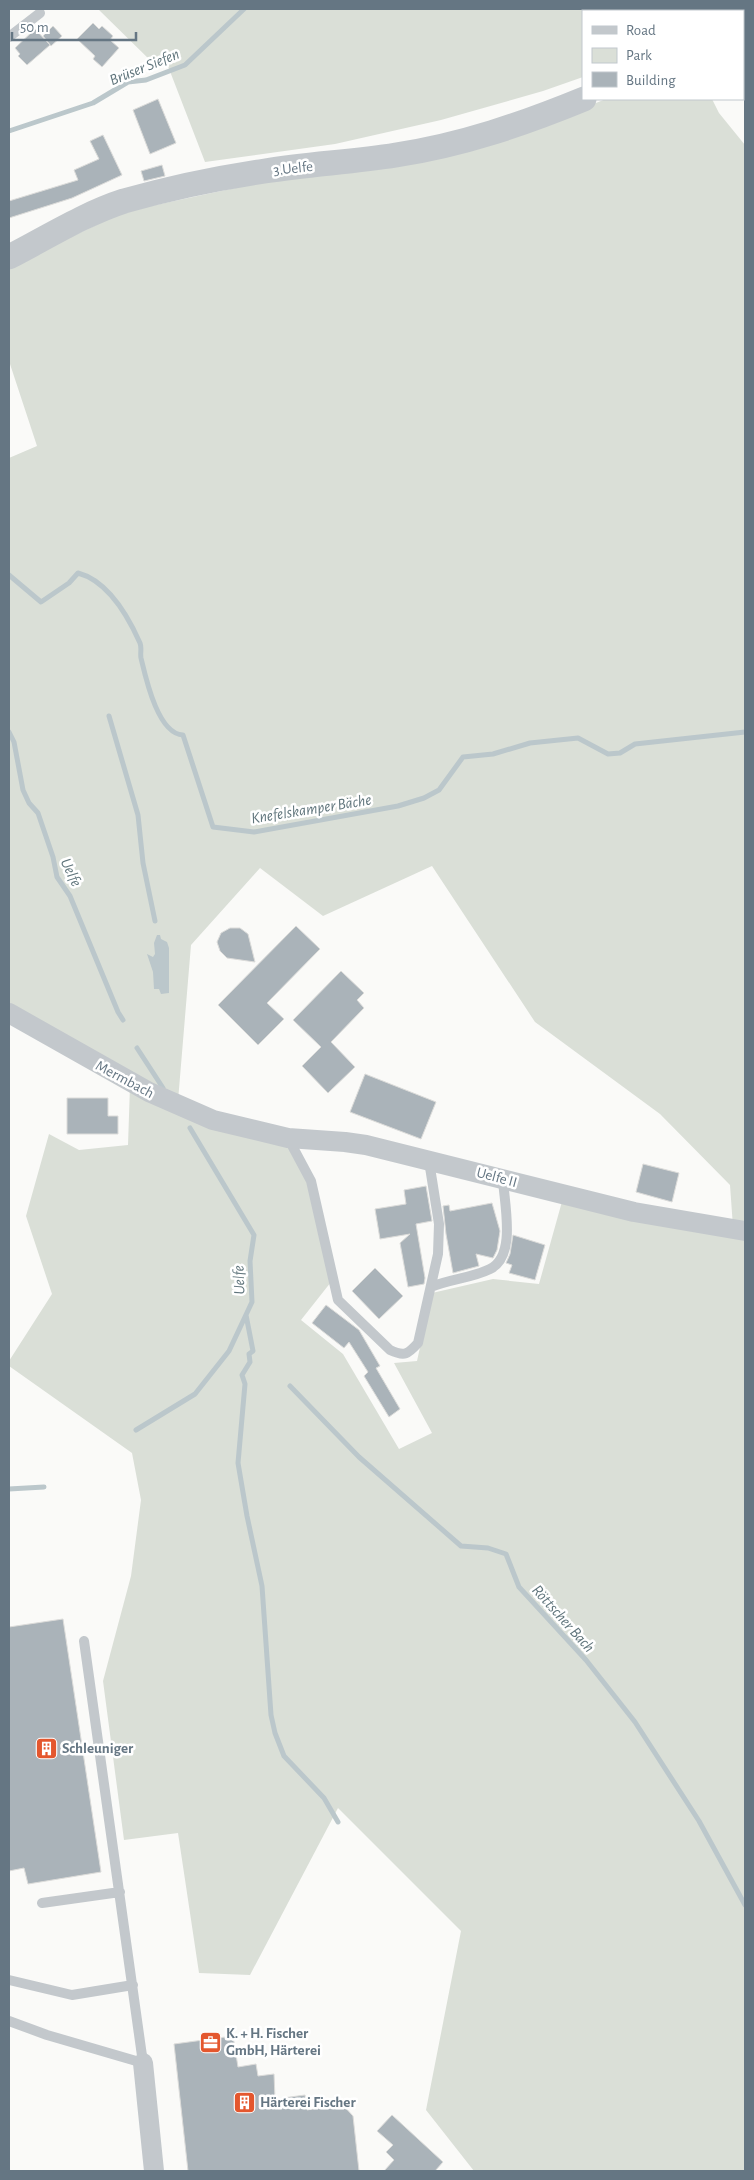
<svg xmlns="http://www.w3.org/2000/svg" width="754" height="2180" viewBox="0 0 754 2180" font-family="'Alegreya Sans',sans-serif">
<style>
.green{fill:#dadfd7}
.water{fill:#bbc7cb}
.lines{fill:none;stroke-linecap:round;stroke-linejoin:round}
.stream{stroke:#bbc7cb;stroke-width:5}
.building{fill:#aab3b9;stroke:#dcdcda}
.service{stroke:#c3c8cc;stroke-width:10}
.minor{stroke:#c3c8cc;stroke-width:20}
.tertiary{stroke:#c3c8cc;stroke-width:25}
.labels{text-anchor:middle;stroke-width:5;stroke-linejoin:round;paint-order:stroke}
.street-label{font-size:15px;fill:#657683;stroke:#fff}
.poi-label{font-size:15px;font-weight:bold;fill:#657683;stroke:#fff;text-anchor:start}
.water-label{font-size:16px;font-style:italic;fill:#60757c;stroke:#fff}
</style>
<rect width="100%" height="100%" fill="#fafaf8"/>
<!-- green -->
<path class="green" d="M98 9H681L682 11H583V77L543 91 441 120 335 144 205 162 166 61 154 64Z
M606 99H712L719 113 745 145V1228L733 1227 730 1185 660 1114 535 1022 432 866 323 916 260 868 191 945 178 1101 9 1009V458L37 446 9 361V267L123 212 553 120Z
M130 1086 286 1141 308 1183 331 1282 301 1320 343 1354 399 1449 432 1433 394 1363 417 1361 432 1293 493 1279 539 1284 563 1198 745 1235V2171H474L426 2110 461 1931 338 1808 250 1975 199 1973 178 1833 124 1840 103 1681 131 1576 141 1500 132 1453 9 1366V1361L52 1294 26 1216 49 1134 79 1150 128 1145Z"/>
<!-- water -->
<path class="water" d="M157 935H160L161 939 167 942 169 948V993L161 994 159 989H154L153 972 147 954 153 957 155 954 154 943Z"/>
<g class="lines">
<!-- stream -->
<path class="stream" d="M9 131 93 103 128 82 146 80 185 65 244 9
M9 575 41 602 69 583 78 573C108 581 128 616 140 643 142 648 140 653 141 658 146 679 158 734 183 735L213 827 254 832 398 806 424 798 439 790 463 757 493 754 530 743 578 738 608 754 620 753 635 744 745 732
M109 716 138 815 143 863 155 921
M9 732 14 742 23 790 29 803 38 813 53 857 57 877 70 896 118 1012 123 1020
M137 1048 163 1088
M246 1315 253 1351 249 1354 250 1362 242 1375 245 1384 238 1463 247 1516 262 1586 271 1715 275 1733 284 1756 324 1798 338 1822
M290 1386 359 1457 461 1546 488 1548 506 1554 519 1587 586 1660 635 1722 699 1821 745 1905
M136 1430 195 1394 229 1351 252 1302 250 1261 254 1235 190 1128
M9 1489 44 1487"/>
</g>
<!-- building -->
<path class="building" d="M93 23 99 29 102 26 113 36 110 40 119 48 102 67 93 59 95 56 77 39Z
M53 26 62 36 51 46 43 36Z
M35 29 50 45 27 65 18 56 20 54 15 48Z
M158 99 176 143 150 154 133 110Z
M103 135 122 175 72 198 9 218V201L78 180 74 170 99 159 90 141Z
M162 165 165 176 144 181 141 171Z
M296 926 320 949 267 1003 284 1019 258 1045 218 1005Z
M230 928H240L248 934 255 962 227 958 220 951 217 942 221 933Z
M341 971 364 993 357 1000 364 1008 331 1042 355 1067 328 1093 302 1066 321 1047 293 1020Z
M365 1074 436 1102 421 1139 350 1112Z
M67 1098H108V1116H118V1134H67Z
M643 1164 679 1173 672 1202 636 1192Z
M426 1186 432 1221 416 1224 425 1278 424 1284 408 1287 400 1243 410 1234 380 1239 375 1209 406 1204 404 1190Z
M492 1203 500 1231 497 1250 493 1258 476 1254 479 1266 453 1273 446 1234 443 1206 449 1205 450 1211Z
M513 1235 545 1245 535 1280 509 1273 512 1265 506 1263 510 1254Z
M375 1268 403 1296 379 1319 352 1291Z
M326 1305 359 1330 380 1366 376 1368 400 1409 389 1417 364 1376 368 1372 349 1342 344 1348 312 1323Z
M63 1619 101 1872 28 1884 24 1868 9 1871V1627Z
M233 2036 238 2067 256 2064 258 2076 274 2074 275 2099 305 2095 307 2110 342 2104 353 2116 359 2171H188L174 2044Z
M392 2115 443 2162 435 2171H384L394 2160 386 2152 393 2145 377 2131Z"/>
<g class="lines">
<!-- service -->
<path class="service" d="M9 37 40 13
M288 1138 311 1181 338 1300 390 1350C405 1357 408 1354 418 1343L438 1254 439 1224 429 1161
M431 1287C450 1279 472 1278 490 1269 517 1256 504 1203 503 1179
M42 1903 120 1892
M9 1980 72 1995 133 1985
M9 2021 47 2035 143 2063 84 1641"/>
<!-- minor -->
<path class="minor" d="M9 1013 149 1092 213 1120 288 1138 345 1142 366 1145 634 1212 745 1231
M143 2063 154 2171"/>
<!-- tertiary -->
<path class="tertiary" d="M743 34 745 33
M9 257C46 238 84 214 124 201 170 188 218 178 265 171 308 164 353 162 396 155 462 145 523 124 584 99"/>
</g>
<!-- icons -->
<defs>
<symbol id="building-square" viewBox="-11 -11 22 22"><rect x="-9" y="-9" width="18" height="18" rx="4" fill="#e4572e" stroke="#fff"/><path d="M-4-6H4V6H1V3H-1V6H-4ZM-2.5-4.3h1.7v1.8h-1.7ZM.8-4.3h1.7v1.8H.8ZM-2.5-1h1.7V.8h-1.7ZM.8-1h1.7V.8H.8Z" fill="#fff"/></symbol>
<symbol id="office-square" viewBox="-11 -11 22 22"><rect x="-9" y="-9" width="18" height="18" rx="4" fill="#e4572e" stroke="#fff"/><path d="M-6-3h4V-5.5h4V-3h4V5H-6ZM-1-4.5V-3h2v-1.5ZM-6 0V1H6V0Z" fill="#fff"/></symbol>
</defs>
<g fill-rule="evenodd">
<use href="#building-square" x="34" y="1736" width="25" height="25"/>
<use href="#office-square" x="198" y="2030" width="25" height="25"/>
<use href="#building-square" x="232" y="2090" width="25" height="25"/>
</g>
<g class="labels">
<!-- street labels -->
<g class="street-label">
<text transform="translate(293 168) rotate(-6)" y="5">3.Uelfe</text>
<text transform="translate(125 1079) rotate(28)" y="5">Mermbach</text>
<text transform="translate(497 1177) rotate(15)" y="5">Uelfe II</text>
</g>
<!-- poi labels -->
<g class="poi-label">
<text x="62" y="1753">Schleuniger</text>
<text x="226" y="2038">K. + H. Fischer<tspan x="226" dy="17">GmbH, Härterei</tspan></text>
<text x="260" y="2107">Härterei Fischer</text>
</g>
<!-- water labels -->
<g class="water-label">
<text transform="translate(144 66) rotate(-22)" y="6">Brüser Siefen</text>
<text transform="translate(311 808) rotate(-9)" y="6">Knefelskamper Bäche</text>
<text transform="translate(72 872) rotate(65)" y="6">Uelfe</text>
<text transform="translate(238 1280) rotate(-92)" y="6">Uelfe</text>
<text transform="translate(564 1618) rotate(48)" y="6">Röttscher Bach</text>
</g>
</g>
<!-- border -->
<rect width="754" height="2180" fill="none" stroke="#657683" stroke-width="20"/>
<!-- legend -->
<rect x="582" y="10" width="162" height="90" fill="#ffffff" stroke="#c1c8cd"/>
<rect x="592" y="26" width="25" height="8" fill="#c3c8cc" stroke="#c1c8cd"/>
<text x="626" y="35" font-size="15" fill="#657683">Road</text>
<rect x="592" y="48" width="25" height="15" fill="#dadfd7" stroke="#c1c8cd"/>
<text x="626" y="60" font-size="15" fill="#657683">Park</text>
<rect x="592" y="72" width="25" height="15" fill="#aab3b9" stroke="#c1c8cd"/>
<text x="626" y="85" font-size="15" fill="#657683">Building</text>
<!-- scale -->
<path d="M12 32v8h124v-8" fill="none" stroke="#657683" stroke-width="2.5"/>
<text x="20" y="32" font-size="15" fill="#657683" stroke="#ffffff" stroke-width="4" paint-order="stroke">50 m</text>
</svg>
